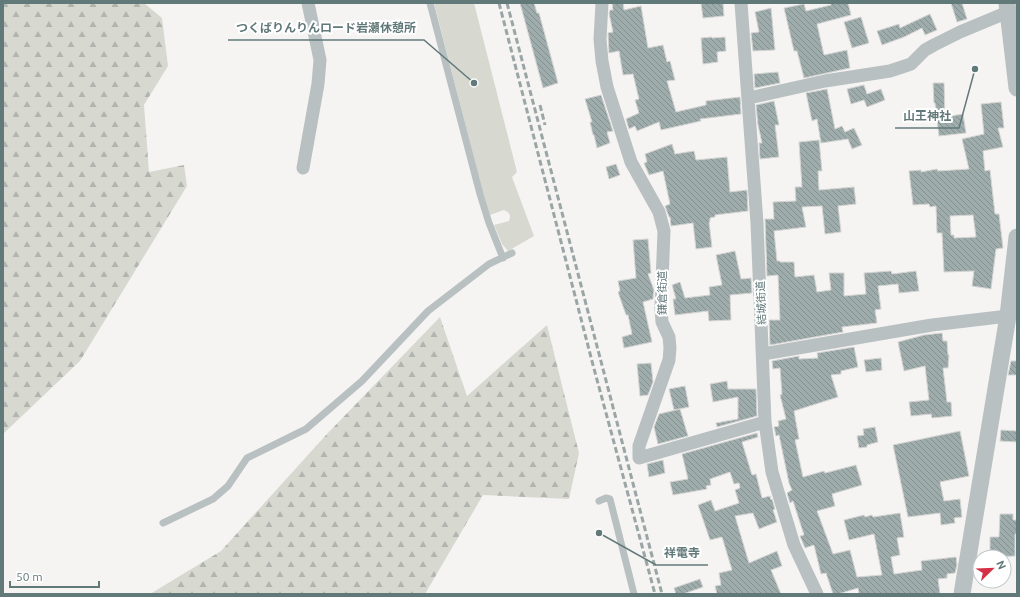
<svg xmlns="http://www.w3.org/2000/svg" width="1020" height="597" viewBox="0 0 1020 597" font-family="Ubuntu,'Noto Sans JP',sans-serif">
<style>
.green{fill:#d7d9d1}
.forest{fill:url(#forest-firs)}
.building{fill:url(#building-back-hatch);stroke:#d6d5d4;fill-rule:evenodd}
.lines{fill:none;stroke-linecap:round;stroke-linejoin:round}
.service{stroke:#b9c0c1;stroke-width:7}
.minor{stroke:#b9c0c1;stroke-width:13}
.tertiary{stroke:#b9c0c1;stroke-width:17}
.rail{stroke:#9aa5a6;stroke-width:3;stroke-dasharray:6 3;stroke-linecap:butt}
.labels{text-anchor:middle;stroke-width:4;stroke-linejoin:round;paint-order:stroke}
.street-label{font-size:11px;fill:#62797a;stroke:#fff}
.leader{fill:none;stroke:#62797a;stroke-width:1.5}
.callout-dot{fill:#62797a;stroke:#fff;stroke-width:1.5}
.callout-label{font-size:12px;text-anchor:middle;font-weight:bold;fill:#62797a;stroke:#fff;stroke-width:4;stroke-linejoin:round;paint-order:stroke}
</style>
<defs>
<pattern id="forest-firs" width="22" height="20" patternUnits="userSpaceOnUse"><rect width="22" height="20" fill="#d7d9d1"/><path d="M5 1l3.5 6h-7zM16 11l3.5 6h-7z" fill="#b2b5af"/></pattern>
<pattern id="building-back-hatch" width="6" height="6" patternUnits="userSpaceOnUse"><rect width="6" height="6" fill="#9facac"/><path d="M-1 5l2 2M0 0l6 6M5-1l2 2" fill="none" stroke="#859191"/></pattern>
</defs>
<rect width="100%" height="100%" fill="#f5f4f2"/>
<!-- green -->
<path class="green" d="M434 3H474L517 172 512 177 534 236 508 251 502 244 494 225 509 221C511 215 510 213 504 210L490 215 483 193Z"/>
<!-- forest -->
<path class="forest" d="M3 3H144L162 18 168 66 144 105 149 172 184 165 187 186 80 361 3 434Z
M440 317 467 396 547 325 579 453 569 499 483 495 425 594H150L221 551 326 435Z"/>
<!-- building -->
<path class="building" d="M520 3H534L537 13H539L558 83 543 88Z
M612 3H623L624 10 641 6 648 48 663 45 667 62 670 61 675 80 667 81 676 112 706 105V101L740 97 741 114 700 119 701 121 661 130 659 122 637 131 635 126 629 129 626 119 639 113 635 100 639 99 633 74 623 75 619 51 609 53 608 33 613 32 609 13 610 10H613Z
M701 3H723L724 16 703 18Z
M830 3H848L851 15 817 24 824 55 847 50 850 68 804 78 797 51H794L784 8 804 4 806 11 831 5Z
M951 3H962L967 19 957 22Z
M771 8 775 50 753 51 751 33 759 32 755 12Z
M930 14 937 30 925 35 922 28 904 37 882 45 877 31 899 24 900 28Z
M861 17 869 43 852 48 844 22Z
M712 37V38L725 37 726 51 717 52 718 62 703 64 701 38Z
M778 72 780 83 755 88 754 74Z
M933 83H944L945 117 963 114 966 133 939 136 935 103H934Z
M864 85 867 94 881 89 885 100 867 107 864 100 851 104 847 89Z
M827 89 835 129 842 126 845 132 854 128 862 145 852 149 848 139 821 143 817 119 812 121 806 93Z
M601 95 613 131 607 132 610 143 597 148 594 135H593L590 122H592L585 99Z
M774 101 779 125H775L779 157 760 159 759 143H762L758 125 756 105Z
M1001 102 1004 128H998L1003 147 983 151 985 171 990 170 995 214H999L1003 248 996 249 991 289 972 286 974 271 944 272 942 233H937L936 206 930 207 929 204 913 205 909 171 921 170V172L937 169 938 171 969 169 962 139 984 134 981 104ZM973 215 976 237 954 238V235H951L950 216Z
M819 140 822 171H818L819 190 854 187 856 204 838 206 841 232 825 234 822 206 802 207 806 227 774 231 777 261H780V262H794L795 277 814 275 817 292 831 290 829 273H844V296L866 294 864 273 891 271 892 274 916 271 919 291 899 293 898 284 878 286 881 309 875 310 877 323 842 327 843 332 770 345 769 320H780L778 275 767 276 765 219H774L773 202 796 201 795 187H802L799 142Z
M672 144 675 154 694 151 696 160 727 157 730 192 747 190 748 211 715 215V217L710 218V222H709L712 247 696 249 693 223 671 226 670 217H669L665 206 670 204 663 171 649 175 644 163 647 162 645 154Z
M616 164 620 175 609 179 606 167Z
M648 239 651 273 648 274 654 290 653 299 643 302 652 342 624 348 622 337 632 334 628 315H626L618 292 620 291 618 281 636 278 633 240Z
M735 251 741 279 751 278 752 293 730 295 731 320 709 321 708 311 675 315 673 299H676L672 285 680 282 685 298 710 295 709 287 722 285 716 255Z
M942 333 943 341H947L948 355H949L948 368H943L947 402H951L952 416 932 418 931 414 911 416 909 402 929 400 925 366 904 371 898 342 924 335Z
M854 347 858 367 841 371V374L831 375 838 397 794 411 799 439 795 440 803 477 824 471 825 473 856 465 862 485 832 494 835 506 817 511 833 554 850 550 857 577 882 575 874 534 849 540 844 520 864 515 865 517 872 515 873 517 900 513 904 537 897 538 900 555 891 557 894 574 922 570 921 561 956 557 957 565 955 573 947 574V578L938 579 940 594H859L858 588 838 594H833L826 573 821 574 814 545 805 548 800 536 804 535 793 501 790 503 787 493 792 490 789 483 779 435 776 436 774 427 779 426 778 421 786 419 780 395 782 394 780 368 773 369 772 361 799 356V359L818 358 817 353Z
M881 358 882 370 866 372 864 360Z
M1011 361H1017V375H1008Z
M651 363 653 382 648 395 640 396 637 364Z
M727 381 728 389H756L757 416 717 427 716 423 738 419V397L713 402 710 384Z
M685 386 689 407 674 410 669 389Z
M680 409 688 436 658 444 654 427 659 414Z
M875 427 878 442 867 445V447L859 448 857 436 864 435 863 429Z
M1001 430 1017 431V442L1000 441Z
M960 431 969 476 940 482 944 501 960 499 962 517 954 518 955 523 941 525 940 513 908 517 893 445Z
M757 433 758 437 742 442 752 475 756 474 762 498 770 496 771 500 772 499 775 509 773 510 777 522 759 529 753 513 735 516 749 563 777 551 782 566 771 570 781 594H717L715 586 721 585 719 573 732 570 722 537 710 540 698 505 711 500 715 511 739 503 735 490 740 488 739 483 734 484 730 472 710 479 711 485 706 486 707 489 673 495 670 482 688 479 682 454Z
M663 460 665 473 649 477 647 464Z
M1000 514H1013V520H1017V534H1015V556L990 557V537H999Z
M700 579 703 587 683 594H676L674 588Z"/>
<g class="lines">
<!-- service -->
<path class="service" d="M430 3 480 194 489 223 503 258
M599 501 606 498 610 499 634 594
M163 523 213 499 228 486 247 458 306 429 362 381 428 311 489 264 512 253"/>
<!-- minor -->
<path class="minor" d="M602 3 600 39 602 61 607 87 631 162 659 212 664 231 661 308 662 322 669 337 670 348 669 360 639 446V458L765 422
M741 3 757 223 765 422 772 472 794 545 817 594
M749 98 825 81 890 71 911 64 925 50 934 45 960 32 1008 12
M303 168 318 84 320 60 308 3
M763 354 932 325 1008 316"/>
<!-- tertiary -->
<path class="tertiary" d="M1007 3 1017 88
M962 594 1008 316 1017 237"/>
<!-- rail -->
<path class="rail" d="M499 3 593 365 655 594
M507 3 662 594
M540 105 545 125"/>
</g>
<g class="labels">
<!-- street labels -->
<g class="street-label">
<text transform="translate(662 293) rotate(-90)" y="4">鎌倉街道</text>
<text transform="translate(761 303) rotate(-92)" y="4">結城街道</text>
</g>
</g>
<!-- callouts -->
<path class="leader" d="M474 83L424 40H228M975 69L959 128H895M599 533L656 565H708"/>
<g class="callout-dot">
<circle cx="474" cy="83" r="4"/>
<circle cx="975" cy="69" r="4"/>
<circle cx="599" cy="533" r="4"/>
</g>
<g class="callout-label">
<text x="326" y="32">つくばりんりんロード岩瀬休憩所</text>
<text x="927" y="120">山王神社</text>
<text x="682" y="557">祥電寺</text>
</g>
<!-- border -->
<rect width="1020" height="597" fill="none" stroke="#62797a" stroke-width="8"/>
<!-- north arrow -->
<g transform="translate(992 569) rotate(67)"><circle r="19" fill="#ffffff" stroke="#c0c9ca"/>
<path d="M0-3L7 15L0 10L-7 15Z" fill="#d53146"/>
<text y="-6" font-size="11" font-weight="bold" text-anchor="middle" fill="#62797a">N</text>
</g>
<!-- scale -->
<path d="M10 581v6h89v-6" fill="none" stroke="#62797a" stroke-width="2"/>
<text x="16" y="581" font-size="12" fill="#62797a" stroke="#ffffff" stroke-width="3" paint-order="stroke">50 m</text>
</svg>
